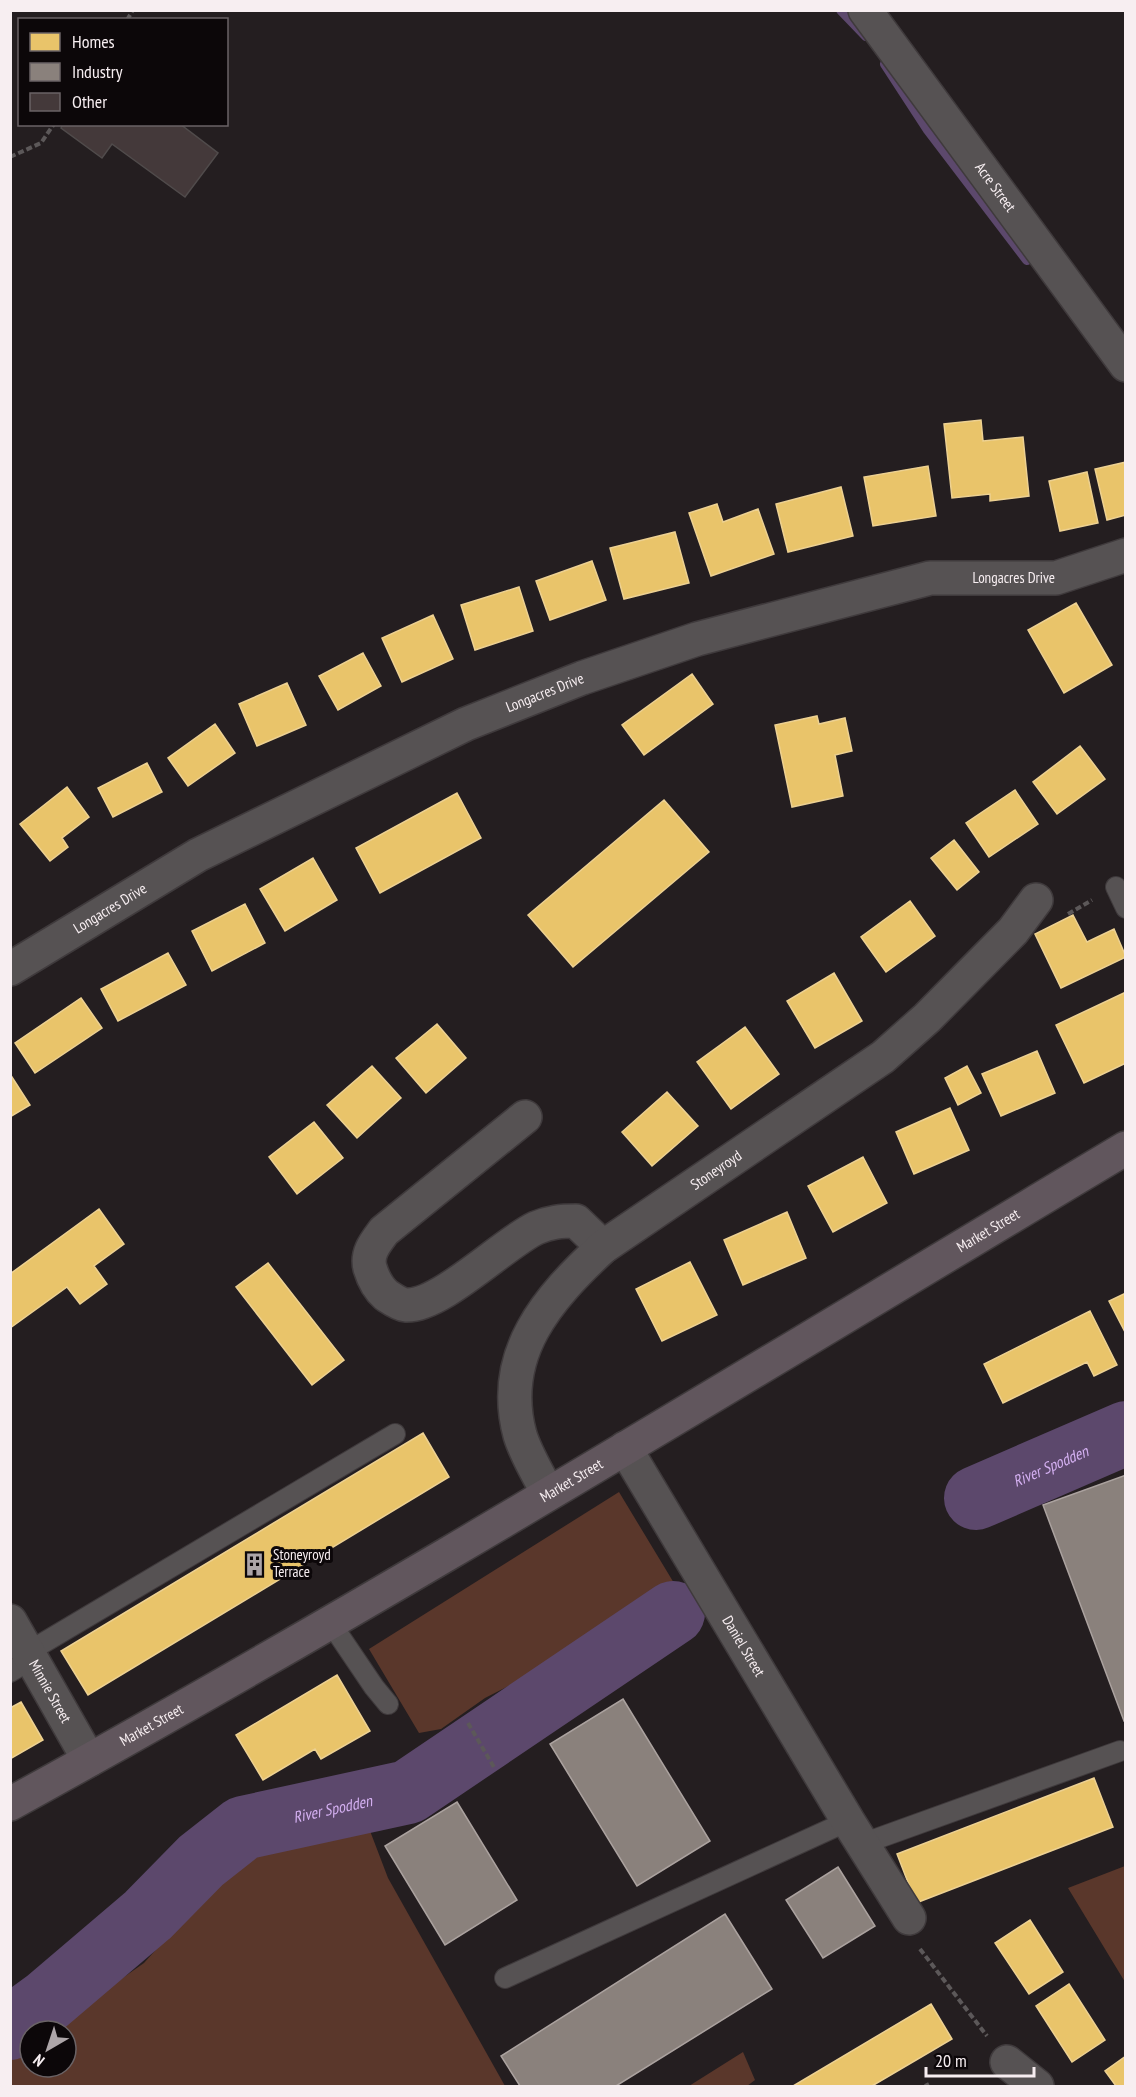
<svg xmlns="http://www.w3.org/2000/svg" width="1136" height="2097" viewBox="0 0 1136 2097" font-family="'PT Sans Narrow',sans-serif">
<style>
.green{fill:#5a372b}
.homes{fill:#e9c46a;stroke:#edd192;stroke-width:1.5}
.industry{fill:#8a817c;stroke:#aba29f;stroke-width:1.5}
.lines{fill:none;stroke-linecap:round;stroke-linejoin:round}
.stream{stroke:#5c486c;stroke-width:10}
.river{stroke:#5c486c;stroke-width:64}
.building{fill:#44393a;stroke:#504b4b;stroke-width:1.5}
.service-casing{stroke:#3f3a3c;stroke-width:22}
.minor-casing{stroke:#3f3a3c;stroke-width:36}
.primary-casing{stroke:#3f3a3c;stroke-width:36}
.path{stroke:#5c5859;stroke-width:4;stroke-dasharray:6 3;stroke-linecap:butt}
.service{stroke:#565253;stroke-width:20}
.minor{stroke:#565253;stroke-width:33}
.primary{stroke:#61565d;stroke-width:33}
.labels{text-anchor:middle;stroke-width:6;stroke-linejoin:round;paint-order:stroke}
.street-label{font-size:15px;fill:#f7eef1;stroke:#0c0709}
.poi-label{font-size:15px;fill:#f7eef1;stroke:#0c0709;text-anchor:start}
.water-label{font-size:16px;font-style:italic;fill:#d4b0f1;stroke:#0c0709}
</style>
<rect width="100%" height="100%" fill="#241e20"/>
<!-- green -->
<path class="green" d="M619 1492 683 1598 485 1698 441 1729 419 1733 369 1649Z
M367 1823 388 1878 505 2086H11V2057L30 2043V2067H66V2031H47L144 1963 228 1869 266 1839Z
M1125 1866V1982L1068 1888Z
M743 2052 755 2080 747 2086H689Z"/>
<!-- homes -->
<path class="homes" d="M981 420 983 441 1023 437 1029 496 990 501V494L952 498 944 424Z
M1126 462V515L1107 520 1095 469Z
M928 466 936 516 873 526 864 477Z
M1087 472 1098 523 1060 531 1049 481Z
M841 487 853 536 788 552 776 504Z
M717 504 723 522 758 509 774 554 711 576 689 513Z
M675 532 689 583 624 599 610 548Z
M592 561 606 600 550 620 536 581Z
M519 587 533 631 475 650 461 605Z
M1076 603 1112 665 1064 693 1028 630Z
M433 615 453 659 402 682 382 638Z
M363 653 381 686 338 710 319 676Z
M692 674 713 704 644 755 622 725Z
M287 683 306 725 257 746 239 704Z
M817 716 819 724 845 718 852 751 835 755 843 796 792 807 775 725Z
M215 724 235 753 188 786 168 758Z
M1080 746 1105 779 1057 814 1033 782Z
M147 763 162 792 113 817 98 788Z
M67 787 89 817 62 838 68 847 50 861 20 824Z
M1015 790 1038 824 989 857 966 823Z
M457 793 481 838 380 893 356 848Z
M664 800 709 852 573 967 528 915Z
M954 840 979 872 957 890 931 858Z
M313 858 337 900 285 931 260 889Z
M910 901 935 936 886 972 861 937Z
M245 904 265 943 212 971 192 931Z
M1073 915 1087 942 1114 929 1126 957 1061 988 1035 934Z
M168 953 186 985 118 1021 101 989Z
M834 973 862 1021 815 1048 787 1001Z
M1126 992V1063L1084 1083 1056 1025Z
M81 998 102 1028 35 1073 15 1043Z
M437 1024 466 1058 426 1093 396 1058Z
M745 1027 779 1074 731 1109 697 1062Z
M1037 1051 1055 1093 1001 1116 982 1074Z
M372 1066 401 1098 357 1138 327 1105Z
M967 1066 981 1093 958 1105 945 1078Z
M10 1074 30 1105 10 1117Z
M667 1092 698 1126 652 1166 622 1132Z
M950 1108 969 1150 914 1174 896 1132Z
M314 1122 343 1158 297 1194 269 1157Z
M863 1157 887 1203 833 1232 808 1186Z
M99 1209 124 1244 94 1266 107 1284 80 1304 67 1287 10 1328V1274Z
M787 1212 806 1258 743 1285 724 1240Z
M690 1262 717 1315 662 1341 636 1289Z
M268 1263 344 1360 312 1385 236 1287Z
M1126 1293V1334L1109 1301Z
M1090 1311 1117 1365 1094 1376 1087 1362 1003 1403 984 1364Z
M423 1433 449 1477 88 1695 61 1651Z
M337 1675 370 1731 321 1759 315 1749 263 1780 236 1735Z
M21 1702 43 1740 10 1759V1708Z
M1094 1778 1113 1827 916 1903 897 1854Z
M1030 1920 1063 1972 1029 1994 995 1943Z
M1069 1984 1105 2040 1072 2062 1036 2006Z
M931 2004 952 2039 872 2086H793Z
M1126 2056V2086H1116L1105 2071Z"/>
<!-- industry -->
<path class="industry" d="M1126 1475V1720L1124 1721 1043 1505Z
M623 1699 710 1841 637 1886 550 1744Z
M457 1802 517 1900 445 1945 385 1846Z
M838 1867 875 1926 823 1958 786 1900Z
M725 1914 772 1989 616 2086H520L501 2056Z"/>
<g class="lines">
<!-- stream -->
<path class="stream" d="M841 10 866 36
M885 64 928 130 1027 260"/>
<!-- river -->
<g class="river">
<path id="s1" d="M976 1498 1126 1433"/>
<path id="s2" d="M10 2028 47 2001 148 1915 201 1861 243 1828 408 1792 673 1613"/>
</g>
</g>
<!-- building -->
<path class="building" d="M63 124H180L218 153 185 197 112 144 102 158 61 128Z"/>
<g class="lines">
<defs>
<path id="service" d="M1116 887 1126 908
M330 1622 374 1687 388 1704
M28 1652 395 1434
M10 1672 32 1659
M862 1844 1120 1751
M505 1978 848 1821"/>
<g id="minor">
<path id="s3" d="M865 10 1126 365"/>
<path id="s4" d="M10 969 198 855 466 724 582 678 697 639 930 578H1056L1126 555"/>
<path d="M525 1117 384 1231C376 1242 366 1253 370 1268 373 1278 378 1288 386 1295 392 1299 399 1304 406 1305 440 1307 504 1243 536 1228 550 1222 561 1221 576 1221L603 1247"/>
<path id="s5" d="M625 1448 848 1821 909 1918"/>
<path id="s6" d="M548 1494C539 1475 526 1455 520 1435 498 1354 548 1298 603 1247L883 1057 927 1018 1013 931 1036 900"/>
<path id="s7" d="M10 1621 89 1760"/>
<path d="M1007 2062 1037 2086"/>
</g>
<g id="primary">
<path id="s8" d="M10 1804C388 1596 756 1369 1126 1148"/>
</g>
</defs>
<!-- service casing -->
<use href="#service" class="service-casing"/>
<!-- minor casing -->
<use href="#minor" class="minor-casing"/>
<!-- primary casing -->
<use href="#primary" class="primary-casing"/>
<!-- path -->
<path class="path" d="M127 20 133 10
M10 157 41 143 54 124
M1068 914 1092 900
M468 1723 495 1769
M920 1949 987 2036
M925 2086 929 2084"/>
<!-- service -->
<use href="#service" class="service"/>
<!-- minor -->
<use href="#minor" class="minor"/>
<!-- primary -->
<use href="#primary" class="primary"/>
</g>
<!-- icons -->
<defs>
<symbol id="building-bare" viewBox="-9 -9 18 18"><path d="M-4-6H4V6H1V3H-1V6H-4ZM-2.5-4.3h1.7v1.8h-1.7ZM.8-4.3h1.7v1.8H.8ZM-2.5-1h1.7V.8h-1.7ZM.8-1h1.7V.8H.8Z" fill="#ada5a8" stroke="#0c0709" stroke-width="2.5" paint-order="stroke"/></symbol>
</defs>
<g fill-rule="evenodd">
<use href="#building-bare" x="238" y="1548" width="33" height="33"/>
</g>
<g class="labels">
<!-- street labels -->
<g class="street-label">
<text dy="5" stroke="none"><textPath href="#s3" startOffset="220">Acre Street</textPath></text>
<text dy="5" stroke="none"><textPath href="#s4" startOffset="1089">Longacres Drive</textPath></text>
<text dy="5" stroke="none"><textPath href="#s4" startOffset="603">Longacres Drive</textPath></text>
<text dy="5" stroke="none"><textPath href="#s4" startOffset="117">Longacres Drive</textPath></text>
<text dy="5" stroke="none"><textPath href="#s6" startOffset="420">Stoneyroyd</textPath></text>
<text dy="5" stroke="none"><textPath href="#s8" startOffset="1134">Market Street</textPath></text>
<text dy="5" stroke="none"><textPath href="#s8" startOffset="648">Market Street</textPath></text>
<text dy="5" stroke="none"><textPath href="#s5" startOffset="231">Daniel Street</textPath></text>
<text dy="5" stroke="none"><textPath href="#s7" startOffset="81">Minnie Street</textPath></text>
<text dy="5" stroke="none"><textPath href="#s8" startOffset="162">Market Street</textPath></text>
</g>
<!-- poi labels -->
<g class="poi-label">
<text x="273" y="1560">Stoneyroyd<tspan x="273" dy="17">Terrace</tspan></text>
</g>
<!-- water labels -->
<g class="water-label">
<text dy="6" stroke="none"><textPath href="#s1" startOffset="81">River Spodden</textPath></text>
<text dy="6" stroke="none"><textPath href="#s2" startOffset="399">River Spodden</textPath></text>
</g>
</g>
<!-- border -->
<rect width="1136" height="2097" fill="none" stroke="#f7eef1" stroke-width="24"/>
<!-- legend -->
<rect x="18" y="18" width="210" height="108" fill="#0c0709" stroke="#6a6366" stroke-width="1.5"/>
<rect x="30" y="33" width="30" height="18" fill="#e9c46a" stroke="#6a6366" stroke-width="1.5"/>
<text x="72" y="48" font-size="18" fill="#f7eef1">Homes</text>
<rect x="30" y="63" width="30" height="18" fill="#8a817c" stroke="#6a6366" stroke-width="1.5"/>
<text x="72" y="78" font-size="18" fill="#f7eef1">Industry</text>
<rect x="30" y="93" width="30" height="18" fill="#44393a" stroke="#6a6366" stroke-width="1.5"/>
<text x="72" y="108" font-size="18" fill="#f7eef1">Other</text>
<!-- north arrow -->
<g transform="translate(48 2049) rotate(219)"><circle r="28" fill="#0c0709" stroke="#6a6366" stroke-width="1.5"/>
<path d="M0-4.5L10 22L0 15L-10 22Z" fill="#ada5a8"/>
<text y="-9" font-size="16" font-weight="bold" text-anchor="middle" fill="#f7eef1">N</text>
</g>
<!-- scale -->
<path d="M926 2067v9h108v-9" fill="none" stroke="#f7eef1" stroke-width="3"/>
<text x="935" y="2067" font-size="18" fill="#f7eef1" stroke="#0c0709" stroke-width="4.5" paint-order="stroke">20 m</text>
</svg>
